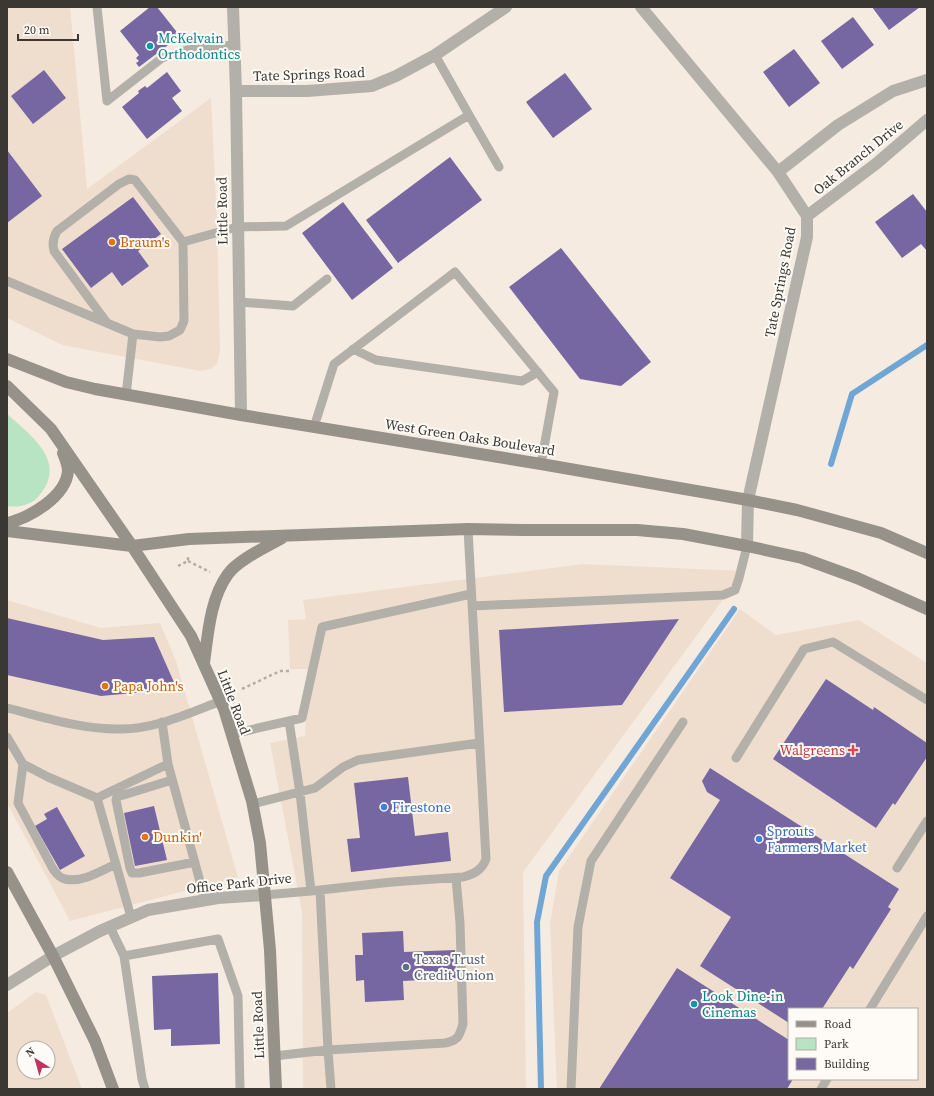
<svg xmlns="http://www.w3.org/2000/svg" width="934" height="1096" viewBox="0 0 934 1096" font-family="'Source Serif 4',serif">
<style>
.built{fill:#efdecd;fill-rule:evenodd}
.green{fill:#b9e4c3}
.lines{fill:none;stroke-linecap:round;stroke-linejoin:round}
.stream{stroke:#6fa6d5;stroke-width:6}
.building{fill:#7667a2}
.path{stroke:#b5aca3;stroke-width:2.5;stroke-dasharray:3 3;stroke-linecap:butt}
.service{stroke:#b3b0aa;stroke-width:9}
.minor{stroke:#b3b0aa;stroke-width:12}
.tertiary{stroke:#b3b0aa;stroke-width:12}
.secondary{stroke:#96928a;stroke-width:12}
.culture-dot{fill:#0f9aa8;stroke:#fefaf5;stroke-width:1.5}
.food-dot{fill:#e8710a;stroke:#fefaf5;stroke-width:1.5}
.health-dot{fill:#e0444e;stroke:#fefaf5;stroke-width:1.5}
.shop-dot{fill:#3f7fe0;stroke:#fefaf5;stroke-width:1.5}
.service-dot{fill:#5c6f8a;stroke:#fefaf5;stroke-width:1.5}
.labels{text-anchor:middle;stroke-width:4;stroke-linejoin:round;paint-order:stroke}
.culture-label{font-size:14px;fill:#0d838f;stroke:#fefaf5;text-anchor:start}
.street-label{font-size:14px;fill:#3b3732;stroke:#fefaf5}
.food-label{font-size:14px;fill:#c56008;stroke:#fefaf5;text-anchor:start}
.health-label{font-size:14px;fill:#be3a42;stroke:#fefaf5;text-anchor:end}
.shop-label{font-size:14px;fill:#366cbe;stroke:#fefaf5;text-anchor:start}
.service-label{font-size:14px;fill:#4e5e75;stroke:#fefaf5;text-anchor:start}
</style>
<rect width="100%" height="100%" fill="#f6ebe0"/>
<!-- built -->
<path class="built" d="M7 7H70L87 189 211 98 217 222 220 351 217 364 211 369 200 371 62 345 7 318Z
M583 564 744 571 523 872 526 1089H303L302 912 270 743 305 736 307 669H290L288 620 306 619 303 600Z
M7 600 101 628 160 623 176 661 238 877 70 921 7 803Z
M740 609 776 635 859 620 927 663V1089H557L550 924 559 871ZM789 1009H917V1079H789Z
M36 992 46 995 82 1089H7V1013ZM24 1048H48V1072H24Z"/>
<!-- green -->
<path class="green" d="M7 414C32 436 69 463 38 497 31 505 18 508 7 506Z"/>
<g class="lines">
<!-- stream -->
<path class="stream" d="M831 464 852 394 927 345
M541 1089 537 922 546 876 734 609"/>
</g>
<!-- building -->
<path class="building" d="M150 7H157L180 36 139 67 136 63 139 61 136 58 139 55 120 31Z
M872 7H920L889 30Z
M853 17 874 45 842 69 821 41Z
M794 49 820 83 789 107 763 72Z
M44 70 66 98 33 124 11 96Z
M167 72 181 91 172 98 182 111 147 139 122 107 139 93 138 91 145 86 147 88Z
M565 73 592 109 553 138 526 102Z
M7 150 42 196 7 223Z
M450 157 482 200 398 263 366 220Z
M913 194 927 212V251L921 244 902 258 875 222Z
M133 197 161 234 138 251 149 266 122 286 112 272 91 288 62 249Z
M343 202 393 268 352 300 302 233Z
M561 248 651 362 621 386 580 379 509 287Z
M7 618 103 640 154 637 177 689 101 696 7 675Z
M679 619 622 705 504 712 499 630Z
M826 679 873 710 874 707 927 743V757L895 805 893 803 876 828 773 759Z
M710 768 899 889 888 907 891 909 853 969 850 966 822 1009H789V1023L700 966 731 917 670 878 720 800 707 792 702 781Z
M408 777 415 836 448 832 451 861 351 872 347 839 360 838 354 783Z
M154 806 167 860 135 866 124 813Z
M57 807 85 856 60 870 35 826 47 819 44 814Z
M403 931 404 952 455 950 456 978 403 981 404 1000 365 1002 364 980 356 981 355 955H363L362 933Z
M677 968 789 1040V1079H793L787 1089H599Z
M218 973 220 1044 171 1046V1029L154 1030 152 976Z"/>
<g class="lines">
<!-- path -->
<path class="path" d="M188 561 210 572
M178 566 188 561V555
M242 689 280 671H292"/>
<!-- service -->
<path class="service" d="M97 7 107 101 162 58 187 50 234 45
M469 115 499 167
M7 281 133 334 160 337 169 336 180 330 184 321 183 242 237 227 286 226 469 115 435 55
M239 302 293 306 327 279
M107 323 54 251C52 244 53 238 57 231L119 184 129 179 135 180 183 242
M353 349 376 360 522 381 538 372
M126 395 133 334
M314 427 334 364 455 272 554 392 541 464
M472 606 723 595 735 590 739 578 747 546
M7 708C44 717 83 730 121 729 156 729 189 713 221 701
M289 721 300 793 311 891
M162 722 168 764
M232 734 302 718 322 627 471 594
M7 737 23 764 48 777 97 798 168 764 205 900
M736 758 804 649 833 642 927 700
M23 764 18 803 53 869C56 873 59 878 65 879 82 883 101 871 116 864
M172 780 117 797 116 800 130 868 132 873H139L195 862
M97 798 131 917
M253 804 315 788 343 767 358 760 479 743
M897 868 927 821
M320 890 328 1050 445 1043C459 1040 459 1036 463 1024L460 923 456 878
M265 895 311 891 392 882 463 877C474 874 482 870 486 859L468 529
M110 927 124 956
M870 1009 927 916
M274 1056 328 1050 331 1089
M145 1089 142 1079 124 956 218 939 238 996 240 1089
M571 1089 578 927 591 861 683 722
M821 1089 827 1079"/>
<!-- minor -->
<path class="minor" d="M641 7 778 172 807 216V237L748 500 747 546
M236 91H307L372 86 396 76 435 55 506 7
M778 172 838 125 893 91 927 80
M807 216 877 163 927 120
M7 985 53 956 100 931 148 910 218 898 265 895"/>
<!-- tertiary -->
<path class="tertiary" d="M233 7 236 91 241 415"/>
<!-- secondary -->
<path class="secondary" d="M7 359 66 382 95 389 241 415 541 464 748 500 797 510 881 533 927 553
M7 386 51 429 132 546 191 636 224 709 252 801 260 843 270 950 276 1089
M7 523C29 518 66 497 68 471 68 465 65 458 63 453
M7 531 132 546 189 539 468 529 523 530H637L683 534 747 546 802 558 857 578 927 609
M204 663C208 634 210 599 228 574 238 560 266 547 282 538
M7 872 53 956 95 1041 113 1089"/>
</g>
<!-- markers -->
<g class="culture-dot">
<circle cx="150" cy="46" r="4"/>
<circle cx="694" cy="1004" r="4"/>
</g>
<g class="food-dot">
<circle cx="112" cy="242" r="4"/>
<circle cx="105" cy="686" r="4"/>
<circle cx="145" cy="837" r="4"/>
</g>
<path class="health-dot" d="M851 744h4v4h4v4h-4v4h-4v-4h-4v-4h4z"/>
<g class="shop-dot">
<circle cx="384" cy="807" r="4"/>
<circle cx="759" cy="839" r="4"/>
</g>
<circle class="service-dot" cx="406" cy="967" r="4"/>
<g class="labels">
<!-- culture labels -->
<g class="culture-label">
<text x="158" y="43">McKelvain<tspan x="158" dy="16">Orthodontics</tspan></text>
<text x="702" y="1001">Look Dine-in<tspan x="702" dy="16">Cinemas</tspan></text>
</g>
<!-- street labels -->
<g class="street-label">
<text transform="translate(309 74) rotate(-2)" y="5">Tate Springs Road</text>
<text transform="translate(858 157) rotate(-39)" y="5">Oak Branch Drive</text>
<text transform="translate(222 211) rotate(-91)" y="5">Little Road</text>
<text transform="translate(780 282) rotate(-79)" y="5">Tate Springs Road</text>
<text transform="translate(470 437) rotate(9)" y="5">West Green Oaks Boulevard</text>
<text transform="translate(234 702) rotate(69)" y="5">Little Road</text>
<text transform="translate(239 883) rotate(-6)" y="5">Office Park Drive</text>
<text transform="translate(258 1025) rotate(-92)" y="5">Little Road</text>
</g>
<!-- food labels -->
<g class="food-label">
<text x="120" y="247">Braum's</text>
<text x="113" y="691">Papa John's</text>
<text x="153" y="842">Dunkin'</text>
</g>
<!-- health labels -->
<g class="health-label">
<text x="845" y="755">Walgreens</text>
</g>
<!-- shop labels -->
<g class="shop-label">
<text x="392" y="812">Firestone</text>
<text x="767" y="836">Sprouts<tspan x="767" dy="16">Farmers Market</tspan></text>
</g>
<!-- service labels -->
<g class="service-label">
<text x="414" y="964">Texas Trust<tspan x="414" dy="16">Credit Union</tspan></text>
</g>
</g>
<!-- border -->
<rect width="934" height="1096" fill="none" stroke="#3b3732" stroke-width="16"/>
<!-- legend -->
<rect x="788" y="1008" width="130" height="72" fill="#fefaf5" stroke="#b0aca7"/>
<rect x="796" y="1021" width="20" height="6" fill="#96928a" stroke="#b0aca7"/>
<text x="824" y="1028" font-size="12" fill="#3b3732">Road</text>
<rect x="796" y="1038" width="20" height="12" fill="#b9e4c3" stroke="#b0aca7"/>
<text x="824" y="1048" font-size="12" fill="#3b3732">Park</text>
<rect x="796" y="1058" width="20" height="12" fill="#7667a2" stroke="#b0aca7"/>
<text x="824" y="1068" font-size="12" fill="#3b3732">Building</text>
<!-- north arrow -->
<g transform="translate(36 1060) rotate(323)"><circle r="19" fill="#fefaf5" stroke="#b0aca7"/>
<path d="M0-3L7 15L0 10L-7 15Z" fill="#c03261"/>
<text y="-6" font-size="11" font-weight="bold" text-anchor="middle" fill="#3b3732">N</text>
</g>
<!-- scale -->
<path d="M18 34v6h60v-6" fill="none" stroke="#3b3732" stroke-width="2"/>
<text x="24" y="34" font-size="12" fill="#3b3732" stroke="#fefaf5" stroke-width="3" paint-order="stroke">20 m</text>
</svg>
